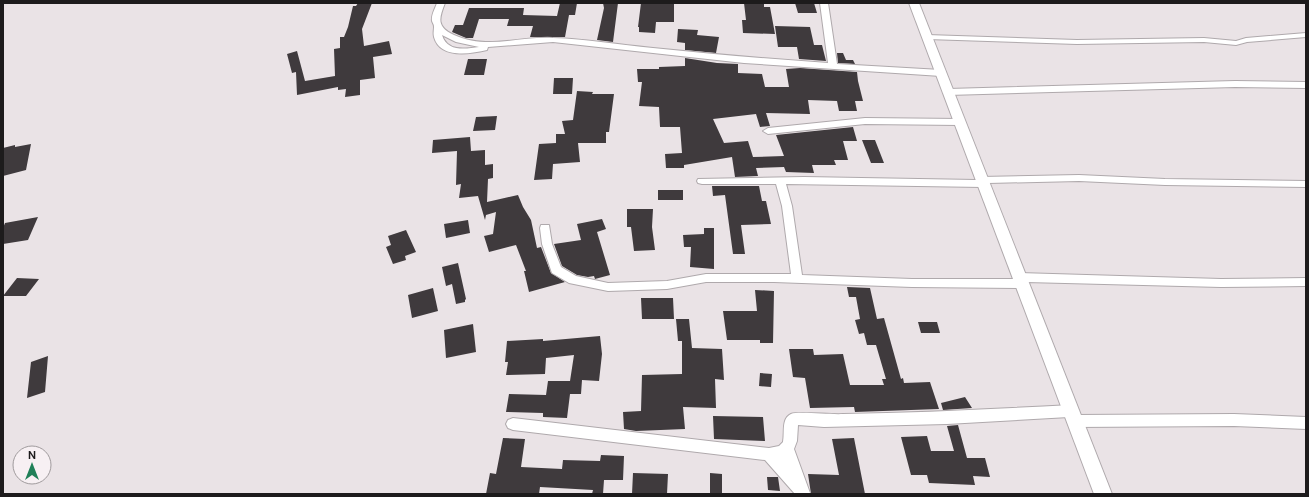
<svg xmlns="http://www.w3.org/2000/svg" width="1309" height="497" viewBox="0 0 1309 497" font-family="'DM Sans',sans-serif">
<style>
.building{fill:#3f3a3d}
.lines{fill:none;stroke-linecap:round;stroke-linejoin:round}
.minor-casing{stroke:#afa9ac;stroke-width:2}
.tertiary-casing{stroke:#afa9ac;stroke-width:2}
.minor{fill:#fff;fill-rule:evenodd}
.tertiary{fill:#fff;fill-rule:evenodd}
</style>
<rect width="100%" height="100%" fill="#eae3e6"/>
<!-- building -->
<path class="building" d="M358 3H372L362 29 364 46 389 41 392 54 373 57 375 78 360 80V95L345 97 346 89 338 90V87L297 95 296 72 292 73 287 54 297 51 305 81 335 76 334 49 340 48V37H344L348 27 353 6H356Z
M560 3H577L575 15H569L565 37H530L533 26H507L509 19H479L473 38H466L452 32 455 25H463L469 8H524L523 15 557 16Z
M603 3H618L613 42 597 40 604 8Z
M641 3H674V22H656L655 33 639 32V27H638Z
M744 3H764V7H770L775 34 743 33 742 20H746Z
M795 3H814L817 13H798Z
M775 26 810 27 814 45H822L826 61 799 59 797 47H778Z
M678 29 698 30 697 35 719 37 716 53 685 50V43L677 42Z
M837 53H843L846 60H853L855 64 838 63Z
M685 58 717 63 738 64V73L762 74 765 87H789L786 69 800 68 857 72 858 81 863 101H855L857 111H839L837 101 808 100 810 114 766 113 770 126 760 127 756 114 713 119 724 143 748 141 753 157 784 156 776 135 853 127 857 141H843L848 160H834L836 165H812L814 173 786 172 784 167 756 168 758 176 735 177 732 157 684 165V168H666L665 154 682 153 680 127H660L659 107 639 106 642 82H638L637 69H659V67L685 66Z
M468 59H487L484 75H464Z
M554 78H573L572 94H553Z
M577 91 593 92 592 94H614L609 132H606V143H578L580 162 553 164 552 179 534 180 539 144 556 143V134H565L562 121 573 120Z
M497 116 495 130 473 131 476 117Z
M470 137 471 151 485 150V165L493 164V178L488 179 487 202 518 195 523 207 531 220 537 248 541 247 551 273 565 282 529 292 524 271H526L516 245 489 252 484 236 493 234 496 212 486 215 485 220 478 196 459 198 461 184 456 185 457 151 432 153 433 140Z
M862 140H875L884 163H871Z
M31 144 26 170 3 176V148L15 145V147Z
M712 186H759L762 201H766L771 224 741 225 745 254H733L725 195 713 196Z
M658 190H683V200H658Z
M627 209H653L652 227 655 250 634 251 631 227H627Z
M38 217 28 240 3 244V228L5 223Z
M602 219 606 229 597 232 610 275 595 279 594 276 588 277 577 275 562 266 554 244 581 240 577 224Z
M468 220 470 233 446 238 444 224Z
M704 228H714V269L690 267 691 247H684L683 235 704 234Z
M406 230 416 252 405 256 406 260 393 264 386 247 391 245 388 236Z
M458 263 466 299 465 300V302L456 304 452 284 446 286 442 267Z
M17 278 39 279 26 296H3Z
M847 287 870 288 877 319 884 318 901 379 903 378 904 383 930 382 939 409 855 412 854 407 810 408 805 378 793 377 789 349H813L814 355 843 354 850 385H884L882 379H886L876 345H867L864 333 859 334 855 320 860 319 856 297H849Z
M433 288 438 311 412 318 408 295Z
M755 290 774 291 773 343H760V340H727L723 311H757Z
M641 298H673L674 319H642Z
M676 319H689L692 348 722 349 724 380 715 379 716 408 683 407 685 429 636 431 624 429 623 412 641 411 642 375 682 374V341H678Z
M918 322H937L940 333H921Z
M473 324 476 352 446 358 444 330Z
M600 336 602 354 599 381 582 380 581 394H570L567 418 543 417V413L506 412 509 394 546 395 548 381H570L574 355 546 358 545 374 506 375 508 362H505L507 341 543 339V341Z
M48 356 45 392 27 398 31 362Z
M760 373 772 374 771 387 759 386Z
M965 397 972 408 943 410 941 403Z
M713 416 763 417 765 441 714 439Z
M958 425 967 458H985L990 477 973 476 975 485 929 483 927 475H911L901 437 927 436 931 451H954L947 426Z
M503 438 525 439 521 467 562 469 563 460 600 461 601 455 624 456 623 480H604L603 494H592L593 490 540 487 539 494H486L490 473 496 474Z
M854 438 865 494H811L808 474 839 475 832 439Z
M633 473 668 474 667 494H632Z
M710 473 722 474V494H710Z
M767 477H778L780 491 768 490Z"/>
<g class="lines">
<defs>
<path id="minor" d="M437 3H445C439 18 436 27 454 35 486 50 520 36 553 38 586 39 620 45 653 48 711 54 770 59 828 63L820 3H828L837 64 941 70 945 73 941 76 744 63 553 42 488 47 487 50C470 54 440 59 434 37 433 33 434 30 434 27 434 24 433 24 432 21 431 15 435 9 437 3ZM442 35 456 42 479 47C465 49 447 52 442 35Z
M1306 33V37L1247 42 1236 45 1204 42 1077 44 927 39 923 37 927 35 1077 40 1204 38 1236 41 1246 38Z
M1235 81 1306 82V88L1235 87 948 95 944 92 948 89Z
M865 118 960 119 965 122 960 125 865 124 768 134 763 131 768 128Z
M1079 175 1165 179 1306 181V187L1165 185 1079 181 988 183 987 186 983 187 786 184 792 206 802 275 912 279H1015L1013 277 1015 274 1019 273 1221 279 1306 278V286L1221 287 1026 282 1028 284 1026 287 1022 288 912 287 774 282H706L667 289 608 291 569 283 552 273 542 244 540 228 541 225H549L552 244 561 267 576 276 608 283 667 281 706 274H791L782 206 776 184H702L698 183 697 181 698 179 804 177 976 180 977 178 981 177Z
M1071 405 1076 407 1078 411 1076 415 1234 414 1306 417V429L1234 426 1074 427 1069 425 1067 421 1069 417 947 424 824 427 798 425 797 441 794 449 810 493 795 494 765 460 513 430 508 428 506 424 508 420 513 418 769 448 779 446 783 442C785 432 781 419 791 414 798 411 832 415 843 414 919 413 995 409 1071 405Z"/>
<path id="tertiary" d="M909 3H919L1112 494H1094Z"/>
</defs>
<!-- minor casing -->
<use href="#minor" class="minor-casing"/>
<!-- tertiary casing -->
<use href="#tertiary" class="tertiary-casing"/>
<!-- minor -->
<use href="#minor" class="minor"/>
<!-- tertiary -->
<use href="#tertiary" class="tertiary"/>
</g>
<!-- border -->
<rect width="1309" height="497" fill="none" stroke="#1d1b1c" stroke-width="8"/>
<!-- north arrow -->
<g transform="translate(32 465)"><circle r="19" fill="#f7f0f3" stroke="#a09b9d"/>
<path d="M0-3L7 15L0 10L-7 15Z" fill="#208058"/>
<text y="-6" font-size="11" font-weight="bold" text-anchor="middle" fill="#1d1b1c">N</text>
</g>
</svg>
